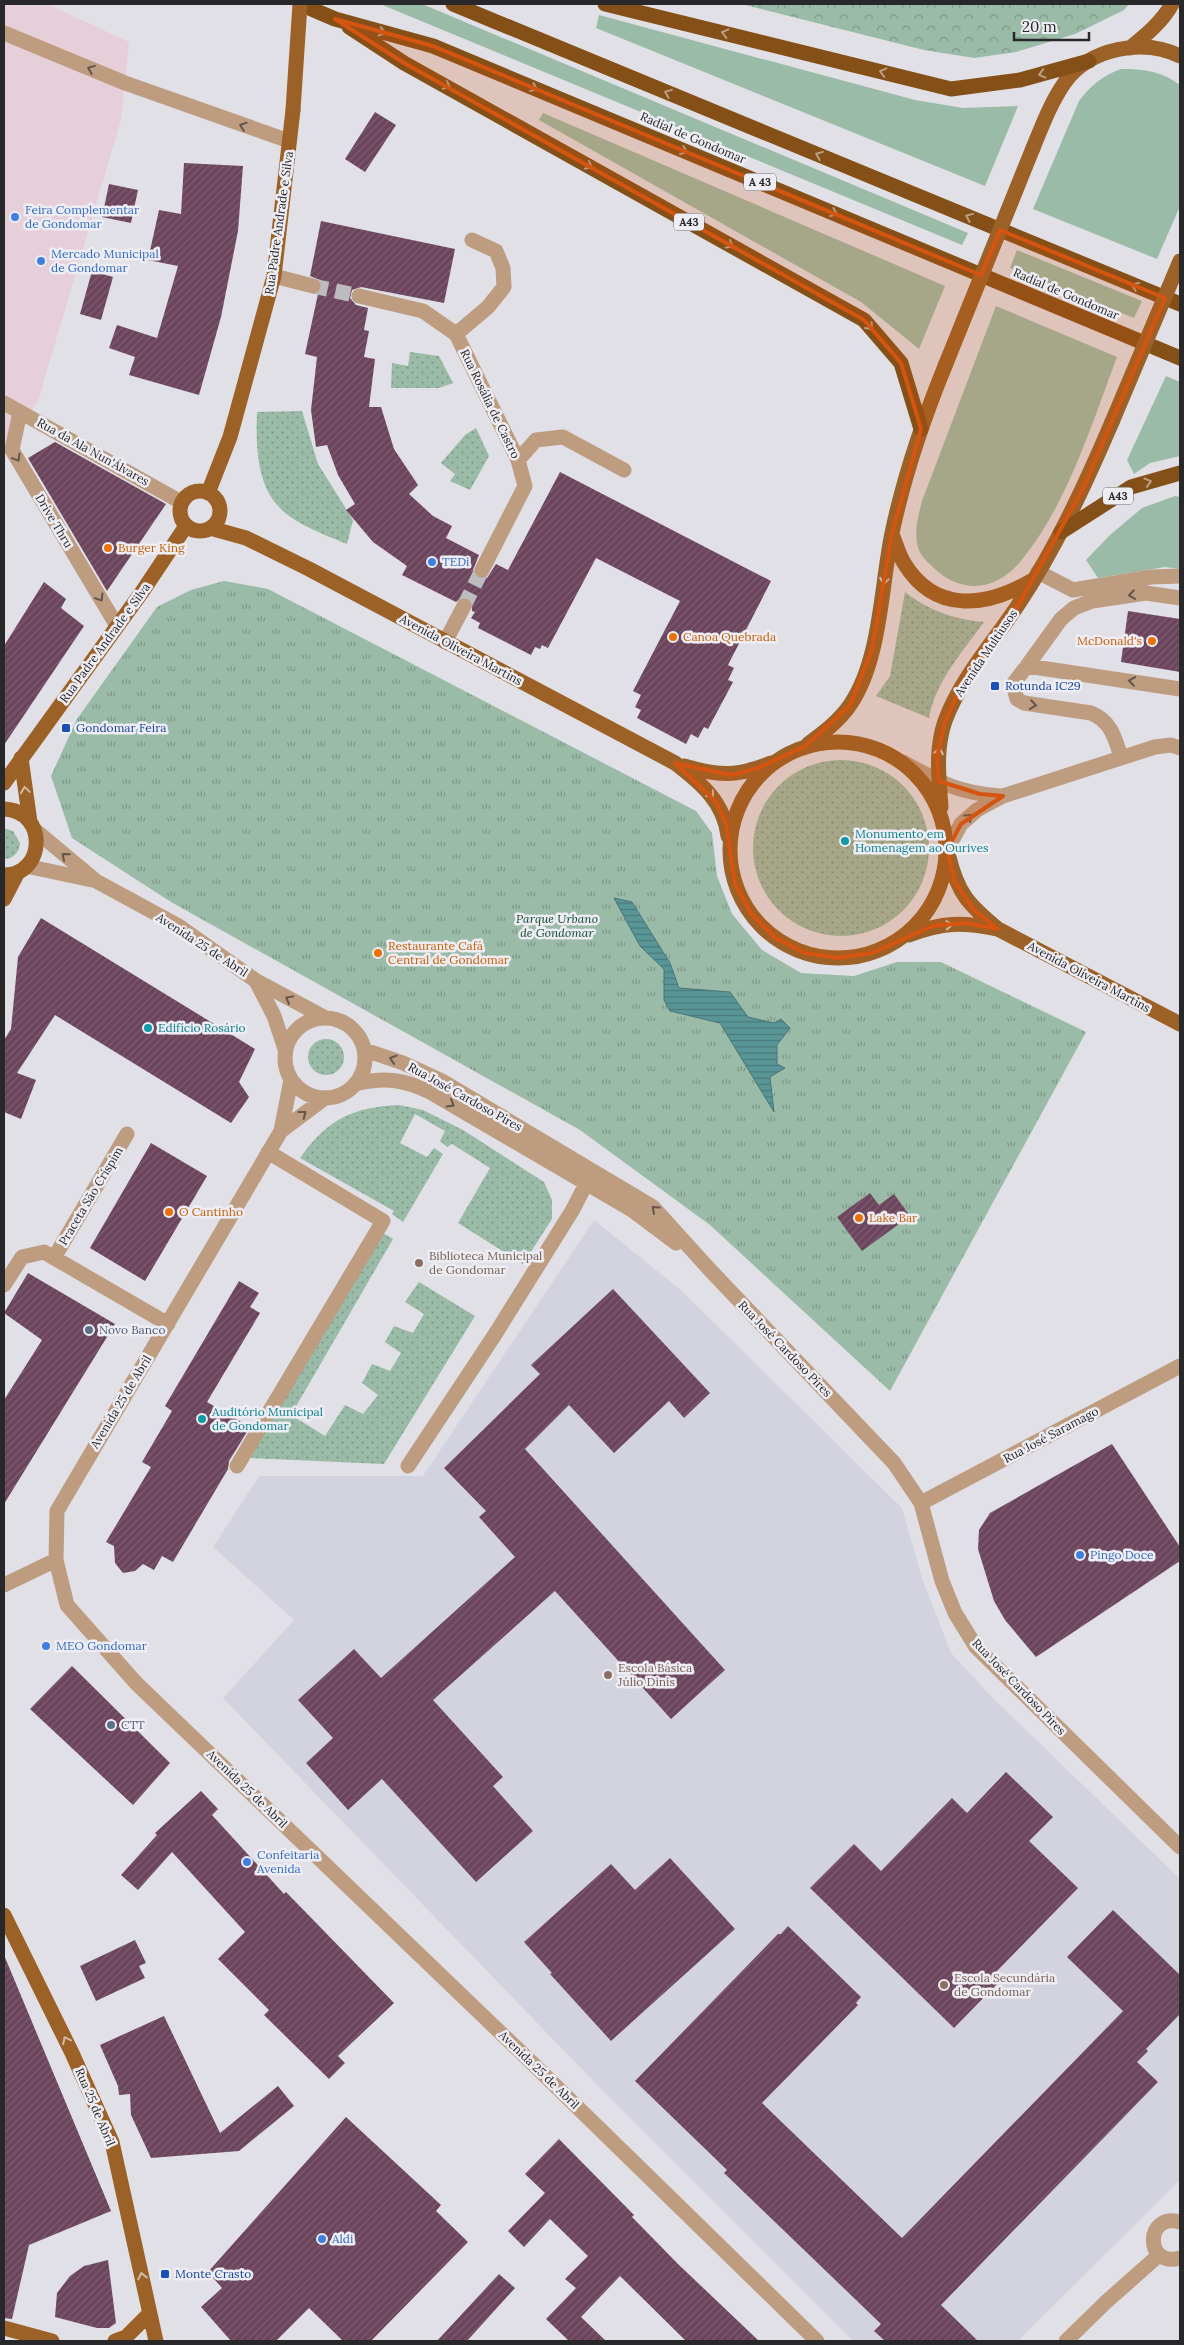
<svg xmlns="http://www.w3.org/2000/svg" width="1184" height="2345" viewBox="0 0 1184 2345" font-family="Lora,serif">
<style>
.commercial{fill:#e7cfda}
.built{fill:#d3d3e0}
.grass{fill:#9abba7}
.forest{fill:url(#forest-crowns)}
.park{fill:url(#park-tufts)}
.garden{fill:url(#garden-dots)}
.water{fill:url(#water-rules);stroke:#4a7577}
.building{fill:url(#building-hatch)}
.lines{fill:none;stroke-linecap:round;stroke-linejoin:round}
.minor-tunnel{stroke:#bbbbc0;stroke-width:15;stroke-dasharray:15 8;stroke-linecap:butt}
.minor{stroke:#bd9c80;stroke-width:15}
.major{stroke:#9b6126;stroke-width:15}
.highway{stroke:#855017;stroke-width:15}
.major-bridge{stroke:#9b6126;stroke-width:15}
.oneway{stroke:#b99e85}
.oneway2{stroke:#64564c}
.oneway3{stroke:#d0bcab}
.marked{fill:#d5540f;fill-opacity:0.2;stroke:#d5540f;stroke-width:4;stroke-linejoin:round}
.shop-dot{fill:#3f7fe0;stroke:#ededf3;stroke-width:2}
.food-dot{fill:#e8710a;stroke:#ededf3;stroke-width:2}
.transit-dot{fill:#1a4fb4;stroke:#ededf3;stroke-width:2}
.culture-dot{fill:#0f9aa8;stroke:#ededf3;stroke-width:2}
.education-dot{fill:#8d6e63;stroke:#ededf3;stroke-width:2}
.service-dot{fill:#5c6f8a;stroke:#ededf3;stroke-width:2}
.labels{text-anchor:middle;stroke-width:5;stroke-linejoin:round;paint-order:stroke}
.shield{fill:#ededf3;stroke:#636366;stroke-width:1}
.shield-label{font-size:11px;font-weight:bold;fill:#28282a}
.street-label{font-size:12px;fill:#28282a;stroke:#ededf3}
.shop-label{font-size:12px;fill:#366cbe;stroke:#ededf3;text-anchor:start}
.food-label{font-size:12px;fill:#c56008;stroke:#ededf3;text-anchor:start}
.transit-label{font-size:12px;fill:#164399;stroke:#ededf3;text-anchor:start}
.culture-label{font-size:12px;fill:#0d838f;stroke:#ededf3;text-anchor:start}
.park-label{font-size:12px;font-style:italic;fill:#0f4a2f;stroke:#ededf3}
.education-label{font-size:12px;fill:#785e54;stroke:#ededf3;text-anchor:start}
.service-label{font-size:12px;fill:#4e5e75;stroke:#ededf3;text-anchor:start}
</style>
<defs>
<pattern id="forest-crowns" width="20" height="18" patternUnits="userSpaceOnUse" patternTransform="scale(1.25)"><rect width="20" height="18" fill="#9abba7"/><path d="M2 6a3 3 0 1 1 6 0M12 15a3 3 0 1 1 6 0" fill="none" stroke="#7e9888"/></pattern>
<pattern id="park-tufts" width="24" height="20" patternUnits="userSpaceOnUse" patternTransform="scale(1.25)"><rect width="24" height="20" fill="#9abba7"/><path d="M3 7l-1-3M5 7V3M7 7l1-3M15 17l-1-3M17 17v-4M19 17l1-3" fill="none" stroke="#7e9888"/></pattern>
<pattern id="garden-dots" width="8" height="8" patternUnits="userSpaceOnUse" patternTransform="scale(1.25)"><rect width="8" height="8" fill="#9abba7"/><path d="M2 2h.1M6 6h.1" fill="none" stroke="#7e9888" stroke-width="1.8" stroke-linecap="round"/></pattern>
<pattern id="water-rules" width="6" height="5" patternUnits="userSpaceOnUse" patternTransform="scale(1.25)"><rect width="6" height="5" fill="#599698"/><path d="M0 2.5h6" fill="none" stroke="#4a7a7c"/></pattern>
<pattern id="building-hatch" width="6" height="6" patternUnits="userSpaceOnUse" patternTransform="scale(1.25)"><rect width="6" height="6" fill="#6c455d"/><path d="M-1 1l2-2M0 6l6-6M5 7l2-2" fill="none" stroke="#7c5d71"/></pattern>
</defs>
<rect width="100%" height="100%" fill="#e0e0e6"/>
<!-- commercial -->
<path class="commercial" d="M4 4H47L129 42 121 120 38 401 4 449Z"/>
<!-- built -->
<path class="built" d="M594 1220 682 1291 902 1508 922 1578 951 1653 992 1697 1180 1879V2180L1018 2341H853L603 2091 223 1698 294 1620 213 1547 259 1476H423Z"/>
<!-- grass -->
<path class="grass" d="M380 4H422L968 233 962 245Z
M599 15 915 100 963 108 1018 106 985 186 596 28Z
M1121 69C1144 69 1161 71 1180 85V206L1157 259 1033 209 1079 101C1091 85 1102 76 1121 69Z
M543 113 945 286 919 349 861 302 539 120Z
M1017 250 1142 301 1134 318 1010 268Z
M996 306 1117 357C1092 423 1068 502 1024 557 1001 588 967 597 936 570 930 564 922 558 919 550 913 534 918 517 922 501Z
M1166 376 1180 382V456L1150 463 1134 474 1127 460Z
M1175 496 1180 497V569L1165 567 1098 578 1086 560 1110 535 1142 508Z"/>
<!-- forest -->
<path class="forest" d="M741 4H1129L1124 10 1075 34 1016 52 974 58 924 50Z"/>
<!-- park -->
<path class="park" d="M224 581 268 589 696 811 712 833 717 876 732 914 762 950 801 973 854 976 897 962H941L1086 1032 890 1391 710 1225 580 1130 171 902 72 838 51 776 77 719 157 607 191 590Z"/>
<!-- garden -->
<path class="garden" d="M410 352 439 356 453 383 439 388H391L392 363 408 366Z
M302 411 318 464 353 520 347 544C327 536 293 523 279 507 256 483 256 443 257 412Z
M476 428 489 456 470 490 450 481 455 474 441 463 465 435Z
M905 592C929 611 954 619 984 622 963 651 935 682 929 718L876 696 890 676Z
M753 848a88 88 0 1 1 176 0a88 88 0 1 1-176 0Z
M4 828 13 831 20 843C19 853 13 859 4 859Z
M308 1057a18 18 0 1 1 36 0a18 18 0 1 1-36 0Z
M399 1105 423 1110 463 1130 544 1182 552 1200V1219L523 1264 458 1223 490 1168 452 1144 447 1147 440 1141 445 1131 415 1114 400 1143 427 1157 434 1148 443 1154 403 1222 392 1214 394 1211 300 1158C327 1120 352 1107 399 1105Z
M383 1233 393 1239 291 1415 325 1436 345 1405 363 1414 378 1395 362 1383 372 1364 390 1371 401 1353 385 1342 394 1326 413 1333 424 1314 405 1302 419 1282 475 1316 384 1464 250 1458Z"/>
<!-- water -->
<path class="water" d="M614 898 632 902 670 963 679 988 730 992 748 1017 774 1023 781 1019 790 1028 777 1045V1064L785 1068 770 1077 774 1112 720 1023 670 1011 664 1000V969L640 946Z"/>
<!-- building -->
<path class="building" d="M375 112 396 125 365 172 345 159Z
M184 163 243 166 238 231 221 317 199 395 129 375 135 357 109 348 117 325 157 338 178 266 148 260 159 210 181 214Z
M109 184 138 190 131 223 102 217Z
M321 221 455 249 444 303 361 287 352 290 350 298 356 305 368 308 364 330 369 331 364 357 375 359 369 407H381L394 449 418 485 409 494 433 516 452 526 446 538 479 555 473 570 477 578H487L496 564 508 570 560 472 771 581 728 665 734 668 728 680 733 682 708 729 704 727 698 738 691 734 686 744 637 718 641 710 635 707 641 695 633 691 680 601 596 558 548 648 542 645 540 649 535 647 531 655 478 628 480 623 471 618 475 612 472 611V601L469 598 463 597 456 602 402 575 407 566 373 542 346 510 355 504 338 475 327 445 316 447 311 410 317 357 305 354 318 294 322 288 320 280 310 276Z
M92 271 113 277 101 320 80 314Z
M55 442 166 504 107 591 28 458Z
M44 582 66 599 61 608 84 626 4 745V646Z
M1128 611 1180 619V672L1121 662Z
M41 918 255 1049 239 1082 249 1097 231 1123 55 1015 17 1073 36 1080 21 1119 4 1112V1040L11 1029 18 957Z
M151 1143 207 1176 145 1281 90 1248Z
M870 1193 879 1205 894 1194 910 1216 862 1251 837 1217Z
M28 1273 115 1324 4 1504V1400L42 1340 4 1313Z
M239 1281 259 1293 250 1307 260 1313 207 1402 250 1427 229 1461 228 1469 173 1562 162 1556 154 1570 143 1564 135 1571 123 1573 115 1563 114 1546 106 1542 151 1467 142 1462 172 1411 165 1406Z
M613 1289 710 1393 684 1418 669 1401 614 1453 569 1405 525 1449 725 1670 671 1719 555 1591 433 1700 503 1777 493 1786 533 1831 476 1882 382 1779 348 1810 306 1763 333 1738 298 1700 354 1649 381 1678 515 1557 479 1517 486 1511 444 1468 540 1374 531 1365Z
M1112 1444 1180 1547V1561L1036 1657 1005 1620 994 1601 978 1549 979 1530 990 1513Z
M72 1666 170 1763 133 1805 30 1709Z
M1006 1772 1053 1817 1029 1841 1078 1888 991 1977 998 1983 954 2028 810 1888 854 1844 881 1871 952 1798 967 1813Z
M201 1791 218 1809 212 1815 284 1894 286 1892 394 2003 338 2056 345 2063 329 2079 264 2015 269 2010 218 1959 245 1932 172 1852 138 1890 121 1875 157 1835 155 1833Z
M670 1858 735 1929 611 2041 550 1974 552 1973 524 1942 611 1864 635 1890Z
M1113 1910 1180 1975V2014L1146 2049 1148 2051 1137 2062 1158 2082 941 2305 978 2341H885L874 2331 881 2324 724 2173 727 2170 635 2081 778 1934H781L788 1926 861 1997 856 2003 858 2005 762 2103 902 2238 1123 2011 1067 1957Z
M135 1940 146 1963 139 1966 145 1978 96 2001 80 1966Z
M4 1955 111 2211 29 2245 12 2319 4 2318Z
M164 2016 220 2133 278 2086 294 2106 239 2151 151 2158 131 2115 130 2094 119 2095 118 2086 100 2045Z
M346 2117 441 2205 436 2211 468 2242 371 2341H343L309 2308 276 2341H231L201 2307 222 2288 208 2272Z
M559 2139 634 2215 632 2217 678 2264 759 2341H686L620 2276 581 2317 606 2341H569L546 2319 576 2288 565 2279 588 2256 550 2219 524 2247 508 2231 545 2193 525 2174Z
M108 2260 116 2323 109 2328H97L55 2317 57 2293 70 2276 84 2266Z
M499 2274 515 2288 467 2341H437Z"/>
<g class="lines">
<!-- minor-tunnel -->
<path class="minor-tunnel" d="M313 286 359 296
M464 606 482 570"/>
<!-- minor -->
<path class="minor" d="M4 33 125 83 289 141
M274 276 313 286
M359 296 423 311 456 334 518 460 525 486 482 570
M456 334 488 307 504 287 503 268 496 251 472 240
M4 403 181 502
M20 412 12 450 117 626
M518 460 536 440 563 437 624 470
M1038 572 1073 590 1151 577 1180 576
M445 642 464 606
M1027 666 1061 619 1074 608 1092 601 1146 593 1180 598
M1121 757C1115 738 1111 721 1091 713L1024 703 1017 699 1013 684 1027 666 1180 689
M903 762C939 782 958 793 1001 796
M35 830 96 881 177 925 255 980 324 1017
M947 850 961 824 977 810 1003 796 1155 747 1171 745 1180 748
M26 866 92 880
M256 981 274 1016 285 1049
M285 1058a40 40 0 1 1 80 0a40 40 0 1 1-80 0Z
M365 1050 403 1063 442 1081 653 1207 711 1271 894 1463 921 1503 942 1581 955 1613 976 1647 1180 1847
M291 1080 281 1131 57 1511 56 1560 67 1605 136 1683 529 2060 817 2341
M355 1084C384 1077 403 1079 430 1092L632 1210 676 1243
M281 1131 325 1098
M54 1258 127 1134
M4 1285 22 1257 44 1252 168 1324
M237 1466 383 1221 268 1152
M408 1466 494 1336 572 1211 586 1184
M921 1503 1180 1366
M4 1585 56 1560
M1180 2222C1145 2212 1144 2268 1180 2258
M1066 2341 1106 2302 1159 2255"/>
<!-- major -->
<path class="major" d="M1130 48C1146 35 1162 22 1172 4
M1033 148C1042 126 1051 102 1065 82 1090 48 1143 38 1180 56
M180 511a20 20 0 1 1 40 0a20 20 0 1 1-40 0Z
M208 493 230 437 274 276 293 110
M210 528 246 538 309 569 675 763C701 783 724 802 728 836
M892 534C896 544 899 555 904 563 935 614 986 607 1031 581
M730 850a108 108 0 1 1 216 0a108 108 0 1 1-216 0Z
M808 744C823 733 839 721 850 705 881 660 881 585 892 533 904 476 923 420 945 366
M21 758 30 822
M684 766C718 776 737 777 771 763
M4 783 142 592 186 526
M941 807C939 778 935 750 945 721 961 678 993 643 1018 605 1056 548 1085 485 1112 422
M4 809C48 811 46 875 4 875
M949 857C958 894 969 905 998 929L1180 1024
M4 899 18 872
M909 935C943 922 962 922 997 929
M4 1915 72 2053 112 2142 156 2341
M4 2328 52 2341
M115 2341 126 2337 150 2313"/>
<!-- highway -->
<path class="highway" d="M300 4 335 19 433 46 1180 358
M453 4 1180 304
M605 4 951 89 1020 80 1089 61
M349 27 404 63 864 320 901 363 921 429
M1061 532 1131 487 1180 473"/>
<!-- major-bridge -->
<path class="major-bridge" d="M293 110 300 4
M945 366 1033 148
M1112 422 1180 261"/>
</g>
<!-- one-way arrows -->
<defs><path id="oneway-chevron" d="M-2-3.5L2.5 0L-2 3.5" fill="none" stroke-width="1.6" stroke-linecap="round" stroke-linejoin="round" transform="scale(1.25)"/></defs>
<g class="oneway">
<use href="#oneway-chevron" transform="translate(382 32) rotate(15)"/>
<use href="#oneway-chevron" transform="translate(725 33) rotate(-166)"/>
<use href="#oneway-chevron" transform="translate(883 72) rotate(-166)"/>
<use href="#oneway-chevron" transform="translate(1042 74) rotate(165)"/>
<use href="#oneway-chevron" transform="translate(447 86) rotate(29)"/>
<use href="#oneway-chevron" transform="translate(534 88) rotate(23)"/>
<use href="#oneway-chevron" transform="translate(668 93) rotate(-158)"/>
<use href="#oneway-chevron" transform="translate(684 151) rotate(23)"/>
<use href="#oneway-chevron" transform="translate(819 155) rotate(-158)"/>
<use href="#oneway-chevron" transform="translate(589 166) rotate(29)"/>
<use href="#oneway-chevron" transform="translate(834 213) rotate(23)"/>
<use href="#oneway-chevron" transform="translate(969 217) rotate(-158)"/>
<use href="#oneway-chevron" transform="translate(730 245) rotate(29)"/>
<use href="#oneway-chevron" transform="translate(1135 286) rotate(-158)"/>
<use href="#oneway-chevron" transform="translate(870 327) rotate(48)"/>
<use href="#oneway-chevron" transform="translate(1148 482) rotate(-17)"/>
</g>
<g class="oneway2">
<use href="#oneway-chevron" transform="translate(91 69) rotate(-158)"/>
<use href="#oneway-chevron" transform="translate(243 126) rotate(-161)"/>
<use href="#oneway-chevron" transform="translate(17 458) rotate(59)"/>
<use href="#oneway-chevron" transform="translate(1132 595) rotate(172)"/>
<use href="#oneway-chevron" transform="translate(100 598) rotate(59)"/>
<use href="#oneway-chevron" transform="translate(1132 681) rotate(-172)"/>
<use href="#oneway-chevron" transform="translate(1033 705) rotate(8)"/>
<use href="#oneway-chevron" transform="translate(969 817) rotate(-42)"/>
<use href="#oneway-chevron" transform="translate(65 856) rotate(-140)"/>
<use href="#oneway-chevron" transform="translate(289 999) rotate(-151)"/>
<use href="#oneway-chevron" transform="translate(393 1059) rotate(-162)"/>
<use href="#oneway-chevron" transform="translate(451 1104) rotate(30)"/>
<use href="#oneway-chevron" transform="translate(303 1114) rotate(-37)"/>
<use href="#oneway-chevron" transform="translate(655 1209) rotate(-138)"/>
</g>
<g class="oneway3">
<use href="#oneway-chevron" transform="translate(884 581) rotate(99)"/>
<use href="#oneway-chevron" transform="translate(939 751) rotate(-80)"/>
<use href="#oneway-chevron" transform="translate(25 790) rotate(-98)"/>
<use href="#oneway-chevron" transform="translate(711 795) rotate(52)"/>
<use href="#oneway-chevron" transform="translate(949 925) rotate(-4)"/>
<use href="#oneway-chevron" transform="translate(66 2040) rotate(-116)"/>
<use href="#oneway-chevron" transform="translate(142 2276) rotate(-102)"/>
</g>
<!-- marked area -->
<path class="marked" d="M335 19 433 46 981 275 1000 230 1165 298 1084 487 1019 604 961 687 945 722 937 757 939 781 980 794 1003 796 961 824 947 850 955 882 974 910 998 929 965 923 933 926 872 953 838 958 805 953 775 938 751 914 735 884 726 824 716 802 675 763 731 775 758 768 805 746 850 705 872 649 892 533 921 429 901 363 864 320 404 63Z"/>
<!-- markers -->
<g class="shop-dot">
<circle cx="15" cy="217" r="5"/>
<circle cx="41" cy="261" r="5"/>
<circle cx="432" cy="562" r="5"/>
<circle cx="1080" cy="1555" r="5"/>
<circle cx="46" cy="1646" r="5"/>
<circle cx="247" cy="1862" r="5"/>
<circle cx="322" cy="2239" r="5"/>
</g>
<g class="food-dot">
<circle cx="108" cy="548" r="5"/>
<circle cx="673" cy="637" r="5"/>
<circle cx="1152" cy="641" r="5"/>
<circle cx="378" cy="953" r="5"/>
<circle cx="169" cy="1212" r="5"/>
<circle cx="859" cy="1218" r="5"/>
</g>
<g class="transit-dot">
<rect x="990" y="681" width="10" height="10" rx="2.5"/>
<rect x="61" y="723" width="10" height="10" rx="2.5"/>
<rect x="160" y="2269" width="10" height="10" rx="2.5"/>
</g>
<g class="culture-dot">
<circle cx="845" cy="841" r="5"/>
<circle cx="148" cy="1028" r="5"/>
<circle cx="202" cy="1419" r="5"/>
</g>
<g class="education-dot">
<circle cx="419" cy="1263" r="5"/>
<circle cx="608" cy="1675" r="5"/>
<circle cx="944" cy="1985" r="5"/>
</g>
<g class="service-dot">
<circle cx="89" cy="1330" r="5"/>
<circle cx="111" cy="1725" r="5"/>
</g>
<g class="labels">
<!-- shield labels -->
<g class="shield">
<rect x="744" y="173.5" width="32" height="17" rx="4"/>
<rect x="674" y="213.5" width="30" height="17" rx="4"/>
<rect x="1103" y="487.5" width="30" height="17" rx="4"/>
</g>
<g class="shield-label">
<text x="760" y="186">A 43</text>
<text x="689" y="226">A43</text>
<text x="1118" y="500">A43</text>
</g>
<!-- street labels -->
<g class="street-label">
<text transform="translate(693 138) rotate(23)" y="4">Radial de Gondomar</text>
<text transform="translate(279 223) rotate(-82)" y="4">Rua Padre Andrade e Silva</text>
<text transform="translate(1066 294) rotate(23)" y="4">Radial de Gondomar</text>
<text transform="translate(490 404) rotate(64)" y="4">Rua Rosália de Castro</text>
<text transform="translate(93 452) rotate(29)" y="4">Rua da Ala Nun'Álvares</text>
<text transform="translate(54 521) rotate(59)" y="4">Drive Thru</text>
<text transform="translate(105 643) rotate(-54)" y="4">Rua Padre Andrade e Silva</text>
<text transform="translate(461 650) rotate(28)" y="4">Avenida Oliveira Martins</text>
<text transform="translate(986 653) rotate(-56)" y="4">Avenida Multiusos</text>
<text transform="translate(202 945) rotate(33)" y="4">Avenida 25 de Abril</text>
<text transform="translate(1089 977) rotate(28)" y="4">Avenida Oliveira Martins</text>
<text transform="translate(465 1097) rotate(29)" y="4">Rua José Cardoso Pires</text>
<text transform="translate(91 1196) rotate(-59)" y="4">Praceta São Crispim</text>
<text transform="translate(785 1349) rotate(46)" y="4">Rua José Cardoso Pires</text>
<text transform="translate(121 1402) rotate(-59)" y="4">Avenida 25 de Abril</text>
<text transform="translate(1051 1435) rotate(-28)" y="4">Rua José Saramago</text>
<text transform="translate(1019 1687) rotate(46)" y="4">Rua José Cardoso Pires</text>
<text transform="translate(247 1789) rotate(44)" y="4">Avenida 25 de Abril</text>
<text transform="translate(539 2070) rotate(44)" y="4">Avenida 25 de Abril</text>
<text transform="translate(95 2107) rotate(67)" y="4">Rua 25 de Abril</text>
</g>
<!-- shop labels -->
<g class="shop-label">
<text x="25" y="214">Feira Complementar<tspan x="25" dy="14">de Gondomar</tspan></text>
<text x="51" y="258">Mercado Municipal<tspan x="51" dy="14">de Gondomar</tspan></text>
<text x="442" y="566">TEDi</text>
<text x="1090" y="1559">Pingo Doce</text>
<text x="56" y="1650">MEO Gondomar</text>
<text x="257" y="1859">Confeitaria<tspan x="257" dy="14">Avenida</tspan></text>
<text x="332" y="2243">Aldi</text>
</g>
<!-- food labels -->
<g class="food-label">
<text x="118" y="552">Burger King</text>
<text x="683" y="641">Canoa Quebrada</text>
<text x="1142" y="645" text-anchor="end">McDonald's</text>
<text x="388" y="950">Restaurante Cafá<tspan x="388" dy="14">Central de Gondomar</tspan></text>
<text x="179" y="1216">O Cantinho</text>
<text x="869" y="1222">Lake Bar</text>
</g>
<!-- transit labels -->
<g class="transit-label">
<text x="1005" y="690">Rotunda IC29</text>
<text x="76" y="732">Gondomar Feira</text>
<text x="175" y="2278">Monte Crasto</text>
</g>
<!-- culture labels -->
<g class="culture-label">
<text x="855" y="838">Monumento em<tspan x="855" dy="14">Homenagem ao Ourives</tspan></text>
<text x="158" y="1032">Edifício Rosário</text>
<text x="212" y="1416">Auditório Municipal<tspan x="212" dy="14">de Gondomar</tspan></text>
</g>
<!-- park labels -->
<g class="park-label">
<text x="557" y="923">Parque Urbano<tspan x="557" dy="14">de Gondomar</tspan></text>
</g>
<!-- education labels -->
<g class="education-label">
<text x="429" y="1260">Biblioteca Municipal<tspan x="429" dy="14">de Gondomar</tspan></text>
<text x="618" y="1672">Escola Básica<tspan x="618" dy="14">Júlio Dinis</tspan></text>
<text x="954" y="1982">Escola Secundária<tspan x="954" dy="14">de Gondomar</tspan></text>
</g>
<!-- service labels -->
<g class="service-label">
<text x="99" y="1334">Novo Banco</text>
<text x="121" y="1729">CTT</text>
</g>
</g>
<!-- border -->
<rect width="1184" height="2345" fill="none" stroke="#28282a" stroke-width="10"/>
<!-- scale -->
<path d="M1014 32v8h75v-8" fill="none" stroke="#28282a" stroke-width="2.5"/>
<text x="1022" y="32" font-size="15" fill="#28282a" stroke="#ededf3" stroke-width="4" paint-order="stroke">20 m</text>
</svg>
